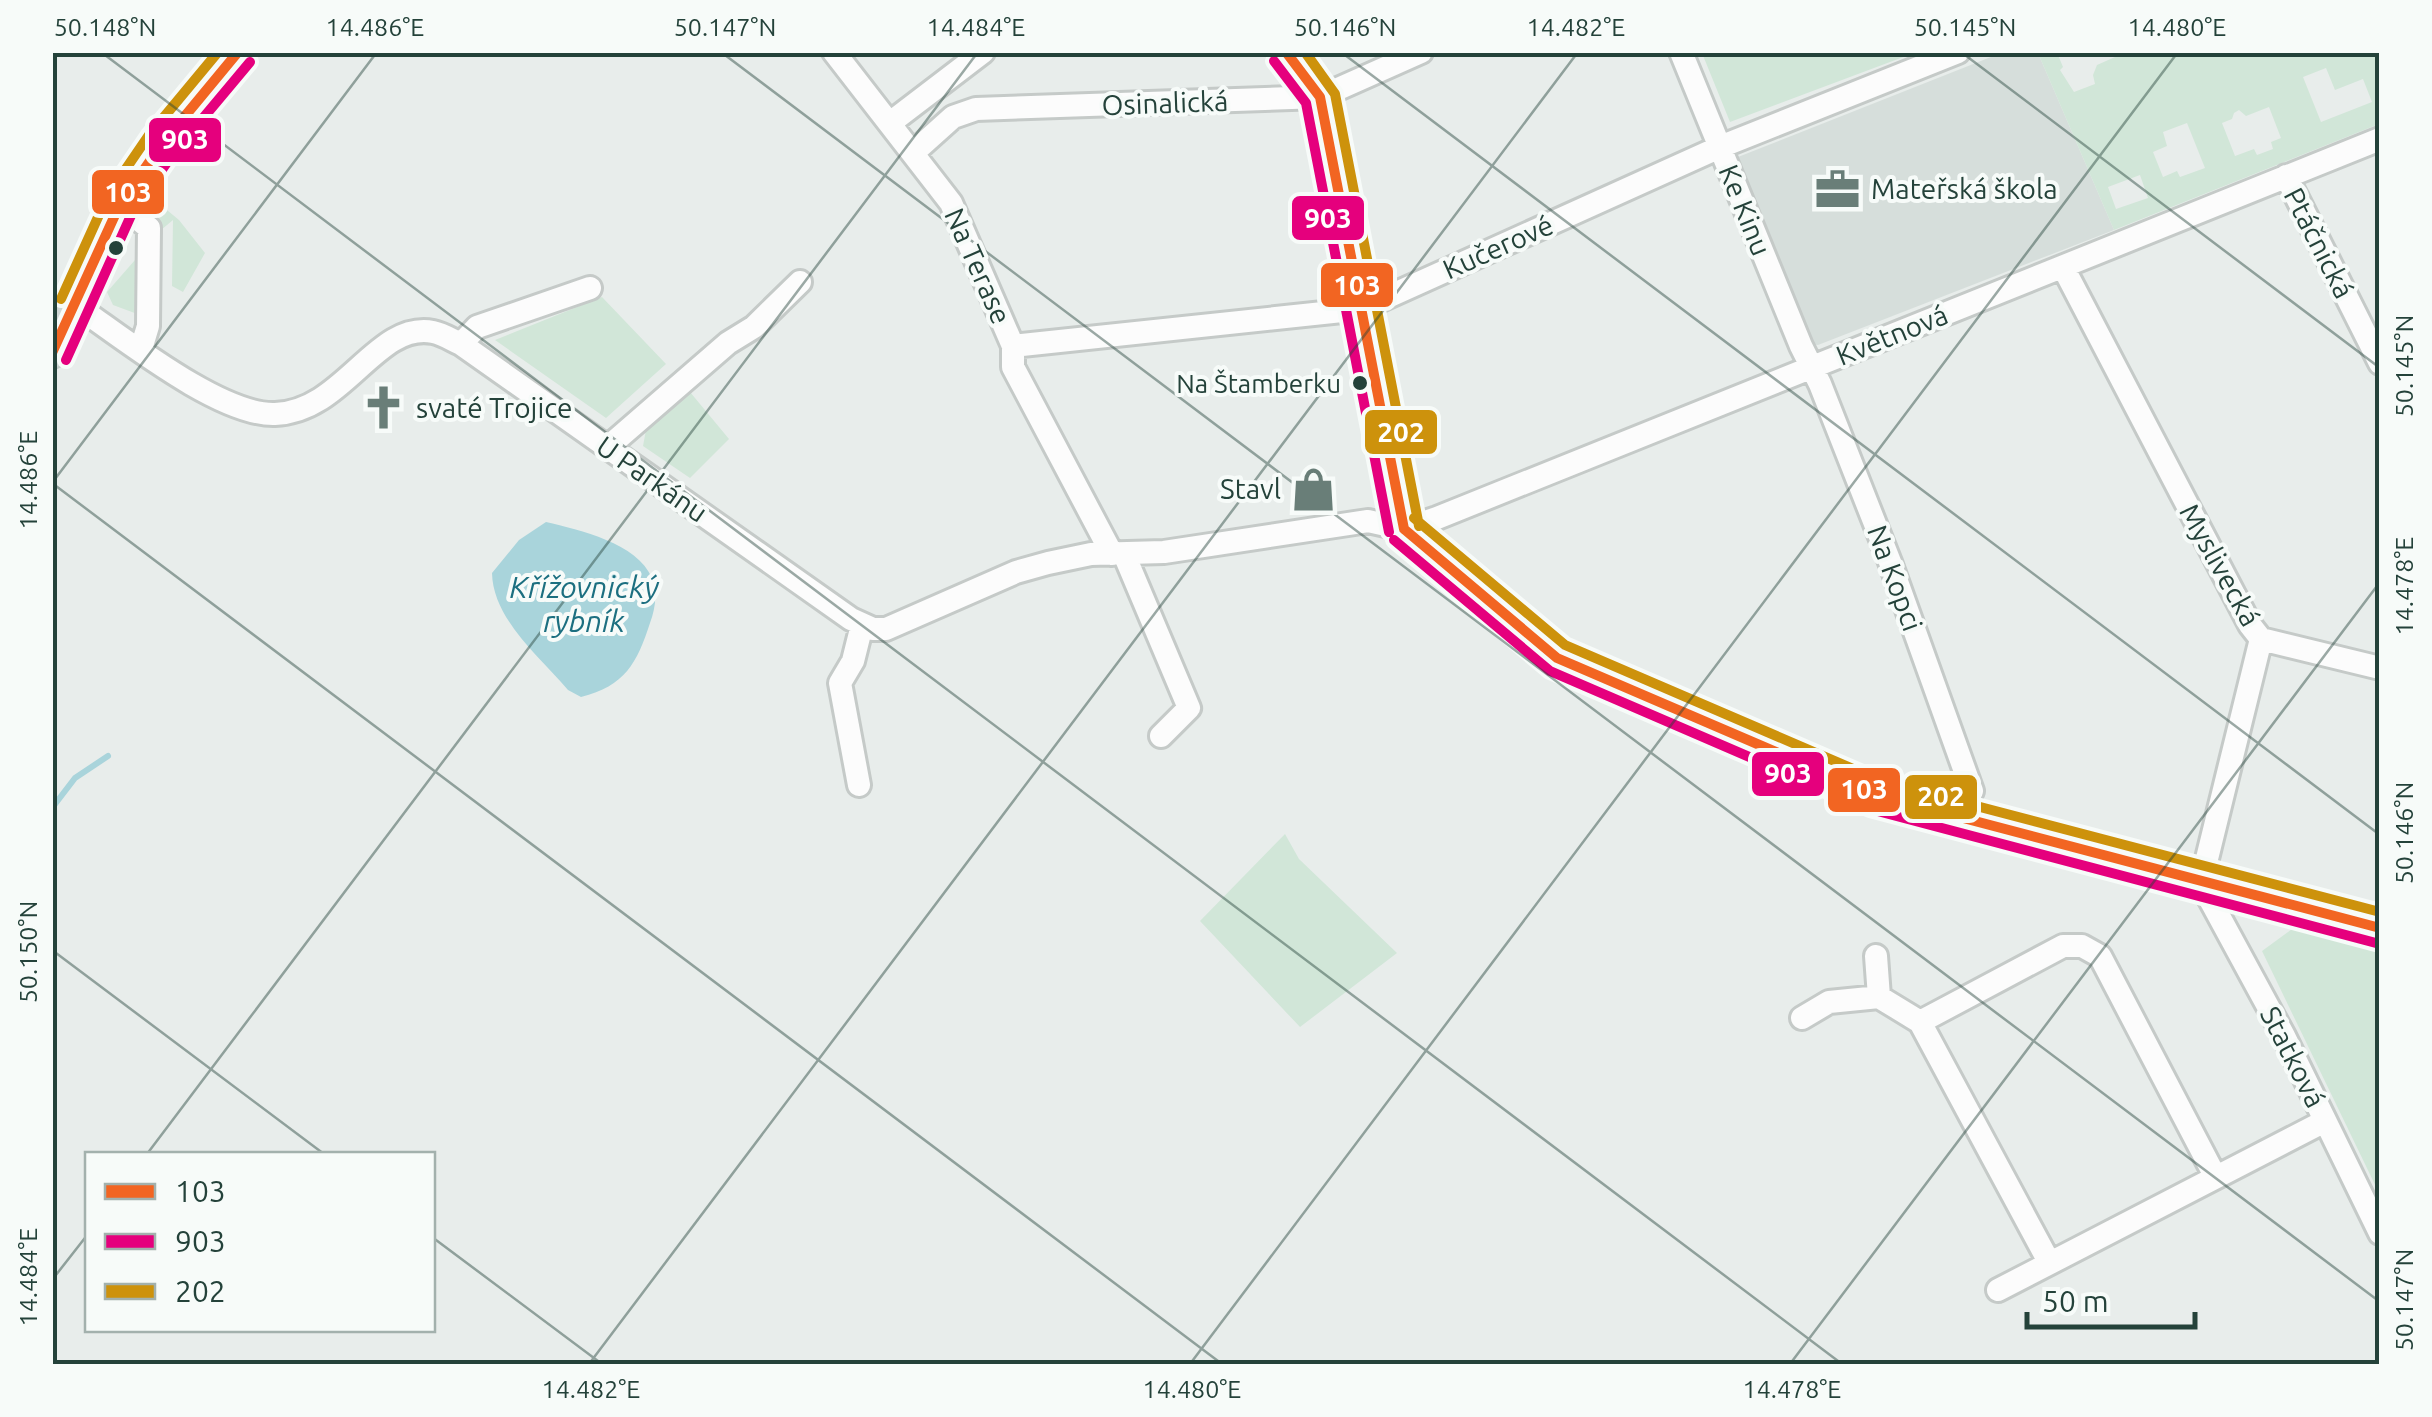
<svg xmlns="http://www.w3.org/2000/svg" width="2432" height="1417" viewBox="0 0 2432 1417" font-family="Ubuntu,sans-serif">
<style>
.built{fill:#d6dedb}
.green{fill:#d1e6d8;fill-rule:evenodd}
.water{fill:#a9d4db}
.lines{fill:none;stroke-linecap:round;stroke-linejoin:round}
.stream{stroke:#a9d4db;stroke-width:6}
.minor-casing{stroke:#c5cac8;stroke-width:28}
.major-casing{stroke:#c3ccc9;stroke-width:32}
.minor{stroke:#fcfcfc;stroke-width:22}
.major{stroke:#cfd7d5;stroke-width:28}
.bus-1-casing{stroke:#f7fbf9;stroke-width:18}
.bus-2-casing{stroke:#f7fbf9;stroke-width:18}
.bus-3-casing{stroke:#f7fbf9;stroke-width:18}
.bus-1{stroke:#f26522;stroke-width:10}
.bus-2{stroke:#e5007d;stroke-width:10}
.bus-3{stroke:#cd920c;stroke-width:10}
.ticks{fill:none;stroke:#24423a;stroke-width:2.5;stroke-opacity:0.45}
.bus-dot{fill:#24423a;stroke:#f7fbf9;stroke-width:4}
.labels{text-anchor:middle;stroke-width:8;stroke-linejoin:round;paint-order:stroke}
.bus-label{font-size:26px;fill:#24423a;stroke:#f7fbf9;text-anchor:end}
.street-label{font-size:28px;fill:#24423a;stroke:#f7fbf9}
.poi-label{font-size:28px;fill:#24423a;stroke:#f7fbf9;text-anchor:start}
.water-label{font-size:30px;font-style:italic;fill:#1c6f80;stroke:#f7fbf9}
.line-badge{stroke:#f7fbf9;stroke-width:4}
.badge-label{font-size:28px;text-anchor:middle;font-weight:bold;fill:#fff}
.neatline{fill:none;stroke:#24423a;stroke-width:4}
.ticks-label{font-size:25px;text-anchor:middle;fill:#24423a}
</style>
<rect width="100%" height="100%" fill="#e8edeb"/>
<!-- built -->
<path class="built" d="M2001 53H2038L2114 230 1818 345 1811 344 1732 164 1738 157Z"/>
<!-- green -->
<path class="green" d="M1702 53H1914L1730 122Z
M2038 53H2062L2058 55 2063 67 2060 70 2074 92 2095 84 2093 75 2097 65 2124 53H2379V124L2114 230ZM2326 68 2335 90 2363 79 2372 102 2321 122 2303 77ZM2269 107 2281 138 2271 142 2273 149 2257 155 2254 149 2235 156 2222 123 2232 119 2234 113 2239 110 2246 116ZM2187 123 2205 168 2180 177 2177 171 2163 177 2153 152 2167 146 2163 132ZM2140 175 2148 198 2116 209 2108 187Z
M150 196 179 220 205 253 183 292 172 286 173 220 161 230 158 220 161 214Z
M135 260V302L140 315 113 305 107 292Z
M602 297 666 364 606 418 495 340Z
M690 392 729 439 690 478 643 446 646 430Z
M1285 834 1299 859 1397 953 1300 1027 1200 921Z
M2292 929 2379 952V1193L2262 951Z"/>
<!-- water -->
<path class="water" d="M546 522C580 530 637 543 652 578 658 594 655 609 650 623 637 663 625 686 581 697L568 690C539 656 493 619 492 573L519 540Z"/>
<g class="lines">
<!-- stream -->
<path class="stream" d="M52 808 75 778 108 756"/>
<defs>
<path id="minor" d="M834 52 951 203 1013 346V367L1112 554
M1286 52 1320 97 1404 529
M1681 52 1801 346 1820 384 1890 562 1972 791
M890 123 983 52
M914 152 953 117 976 109 1320 97 1421 52
M2286 176 2380 363
M120 204 149 228 148 326 141 349
M2063 267 2250 625 2261 639 2201 883
M75 305C122 337 220 416 275 414 344 412 376 321 433 332 443 334 452 340 461 344L851 619 873 629H886L1016 572 1048 563 1091 554 1164 552 1368 521 1404 529 1557 658 1582 671 1876 795 2201 883 2380 928
M461 344 477 327 590 288
M1013 346 1361 309 1720 147 1958 52
M608 447 728 343 754 327 800 282
M1404 529 1437 518 2380 139
M1124 554 1189 708 1161 736
M2261 639 2380 668
M859 785 840 683 853 661 862 625
M2201 883 2284 1036 2380 1233
M1876 956 1879 997 1920 1022
M1802 1018 1829 1002 1879 997
M2049 1262 1920 1022 2063 946H2082L2100 956 2215 1176
M1998 1290 2325 1121"/>
<path id="major" d="M52 354 120 204 161 145 238 52"/>
</defs>
<!-- minor casing -->
<use href="#minor" class="minor-casing"/>
<!-- major casing -->
<use href="#major" class="major-casing"/>
<!-- minor -->
<use href="#minor" class="minor"/>
<!-- major -->
<use href="#major" class="major"/>
<defs>
<path id="bus-1" d="M1286 52 1320 97 1404 529
M52 353 120 204 161 145 238 52
M1404 529 1557 658 1876 795 2380 928"/>
<path id="bus-2" d="M1274 61 1306 103 1389 532
M66 360 133 211 173 154 250 62
M1394 540 1550 671 1870 809 2376 943"/>
<path id="bus-3" d="M1305 52 1335 94 1419 526
M61 299 108 195 149 135 218 52
M1414 518 1565 645 1881 781 2380 912"/>
</defs>
<!-- bus-1 casing -->
<use href="#bus-1" class="bus-1-casing"/>
<!-- bus-2 casing -->
<use href="#bus-2" class="bus-2-casing"/>
<!-- bus-3 casing -->
<use href="#bus-3" class="bus-3-casing"/>
<!-- bus-1 -->
<use href="#bus-1" class="bus-1"/>
<!-- bus-2 -->
<use href="#bus-2" class="bus-2"/>
<!-- bus-3 -->
<use href="#bus-3" class="bus-3"/>
</g>
<!-- ticks -->
<path class="ticks" d="M101 52 1842 1364M721 52 2380 1302M1341 52 2380 835M1961 52 2380 368M52 483 377 52M52 483 1222 1364M52 950 324 1154M147 1154 978 52M432 1237 602 1364M52 1280 88 1234M589 1364 1578 52M1190 1364 2178 52M1790 1364 2380 582"/>
<!-- icons -->
<defs>
<symbol id="office-bare" viewBox="-9 -9 18 18"><path d="M-6-3h4V-5.5h4V-3h4V5H-6ZM-1-4.5V-3h2v-1.5ZM-6 0V1H6V0Z" fill="#697e78" stroke="#f7fbf9" stroke-width="2.5" paint-order="stroke"/></symbol>
<symbol id="church-bare" viewBox="-9 -9 18 18"><path d="M-1.2-6h2.4v3.5h3.3v2.4h-3.3V6h-2.4V-.1h-3.3v-2.4h3.3Z" fill="#697e78" stroke="#f7fbf9" stroke-width="2.5" paint-order="stroke"/></symbol>
<symbol id="shop-bare" viewBox="-9 -9 18 18"><path d="M-5-2.5h2.3a2.7 3.5 0 0 1 5.4 0H5L5.5 6h-11ZM-1.5-2.5h3a1.5 2.3 0 0 0-3 0Z" fill="#697e78" stroke="#f7fbf9" stroke-width="2.5" paint-order="stroke"/></symbol>
</defs>
<g fill-rule="evenodd">
<use href="#office-bare" x="1806" y="158" width="63" height="63"/>
<use href="#church-bare" x="352" y="376" width="63" height="63"/>
<use href="#shop-bare" x="1282" y="458" width="63" height="63"/>
</g>
<!-- markers -->
<g class="bus-dot">
<circle cx="116" cy="248" r="9"/>
<circle cx="1360" cy="383" r="9"/>
</g>
<g class="labels">
<!-- bus labels -->
<g class="bus-label">
<text x="1341" y="393">Na Štamberku</text>
</g>
<!-- street labels -->
<g class="street-label">
<text transform="translate(1165 103) rotate(-2)" y="10">Osinalická</text>
<text transform="translate(1745 210) rotate(68)" y="10">Ke Kinu</text>
<text transform="translate(2319 243) rotate(63)" y="10">Ptáčnická</text>
<text transform="translate(1498 247) rotate(-24)" y="10">Kučerové</text>
<text transform="translate(978 266) rotate(66)" y="10">Na Terase</text>
<text transform="translate(1892 335) rotate(-22)" y="10">Květnová</text>
<text transform="translate(652 479) rotate(35)" y="10">U Parkánu</text>
<text transform="translate(2220 565) rotate(61)" y="10">Myslivecká</text>
<text transform="translate(1895 578) rotate(70)" y="10">Na Kopci</text>
<text transform="translate(2293 1057) rotate(63)" y="10">Statková</text>
</g>
<!-- poi labels -->
<g class="poi-label">
<text x="1871" y="199">Mateřská škola</text>
<text x="416" y="418">svaté Trojice</text>
<text x="1281" y="499" text-anchor="end">Stavl</text>
</g>
<!-- water labels -->
<g class="water-label">
<text x="584" y="598">Křížovnický<tspan x="584" dy="34">rybník</tspan></text>
</g>
</g>
<g class="line-badge">
<rect x="147" y="116" width="76" height="48" rx="10" fill="#e5007d"/>
<rect x="90" y="168" width="76" height="48" rx="10" fill="#f26522"/>
<rect x="1290" y="194" width="76" height="48" rx="10" fill="#e5007d"/>
<rect x="1319" y="261" width="76" height="48" rx="10" fill="#f26522"/>
<rect x="1363" y="408" width="76" height="48" rx="10" fill="#cd920c"/>
<rect x="1750" y="750" width="76" height="48" rx="10" fill="#e5007d"/>
<rect x="1826" y="766" width="76" height="48" rx="10" fill="#f26522"/>
<rect x="1903" y="773" width="76" height="48" rx="10" fill="#cd920c"/>
</g>
<g class="badge-label">
<text x="185" y="149">903</text>
<text x="128" y="202">103</text>
<text x="1328" y="228">903</text>
<text x="1357" y="295">103</text>
<text x="1401" y="442">202</text>
<text x="1788" y="783">903</text>
<text x="1864" y="799">103</text>
<text x="1941" y="806">202</text>
</g>
<!-- border -->
<rect width="2432" height="1417" fill="none" stroke="#f7fbf9" stroke-width="110"/>
<!-- legend -->
<rect x="85" y="1152" width="350" height="180" fill="#f7fbf9" stroke="#a3b1ad" stroke-width="2.5"/>
<rect x="105" y="1184" width="50" height="15" fill="#f26522" stroke="#a3b1ad" stroke-width="2.5"/>
<text x="175" y="1202" font-size="30" fill="#24423a">103</text>
<rect x="105" y="1234" width="50" height="15" fill="#e5007d" stroke="#a3b1ad" stroke-width="2.5"/>
<text x="175" y="1252" font-size="30" fill="#24423a">903</text>
<rect x="105" y="1284" width="50" height="15" fill="#cd920c" stroke="#a3b1ad" stroke-width="2.5"/>
<text x="175" y="1302" font-size="30" fill="#24423a">202</text>
<!-- scale -->
<path d="M2027 1312v15h168v-15" fill="none" stroke="#24423a" stroke-width="5"/>
<text x="2042" y="1312" font-size="30" fill="#24423a" stroke="#f7fbf9" stroke-width="8" paint-order="stroke">50 m</text>
<rect x="55" y="55" width="2322" height="1307" class="neatline"/>
<g class="ticks-label">
<text x="105" y="36">50.148°N</text>
<text x="375" y="36">14.486°E</text>
<text x="725" y="36">50.147°N</text>
<text x="976" y="36">14.484°E</text>
<text x="1345" y="36">50.146°N</text>
<text x="1576" y="36">14.482°E</text>
<text x="1965" y="36">50.145°N</text>
<text x="2177" y="36">14.480°E</text>
<text transform="translate(2404 366) rotate(-90)" y="9">50.145°N</text>
<text transform="translate(28 480) rotate(-90)" y="9">14.486°E</text>
<text transform="translate(2404 586) rotate(-90)" y="9">14.478°E</text>
<text transform="translate(2404 833) rotate(-90)" y="9">50.146°N</text>
<text transform="translate(28 952) rotate(-90)" y="9">50.150°N</text>
<text transform="translate(28 1277) rotate(-90)" y="9">14.484°E</text>
<text transform="translate(2404 1300) rotate(-90)" y="9">50.147°N</text>
<text x="591" y="1398">14.482°E</text>
<text x="1192" y="1398">14.480°E</text>
<text x="1792" y="1398">14.478°E</text>
</g>
</svg>
